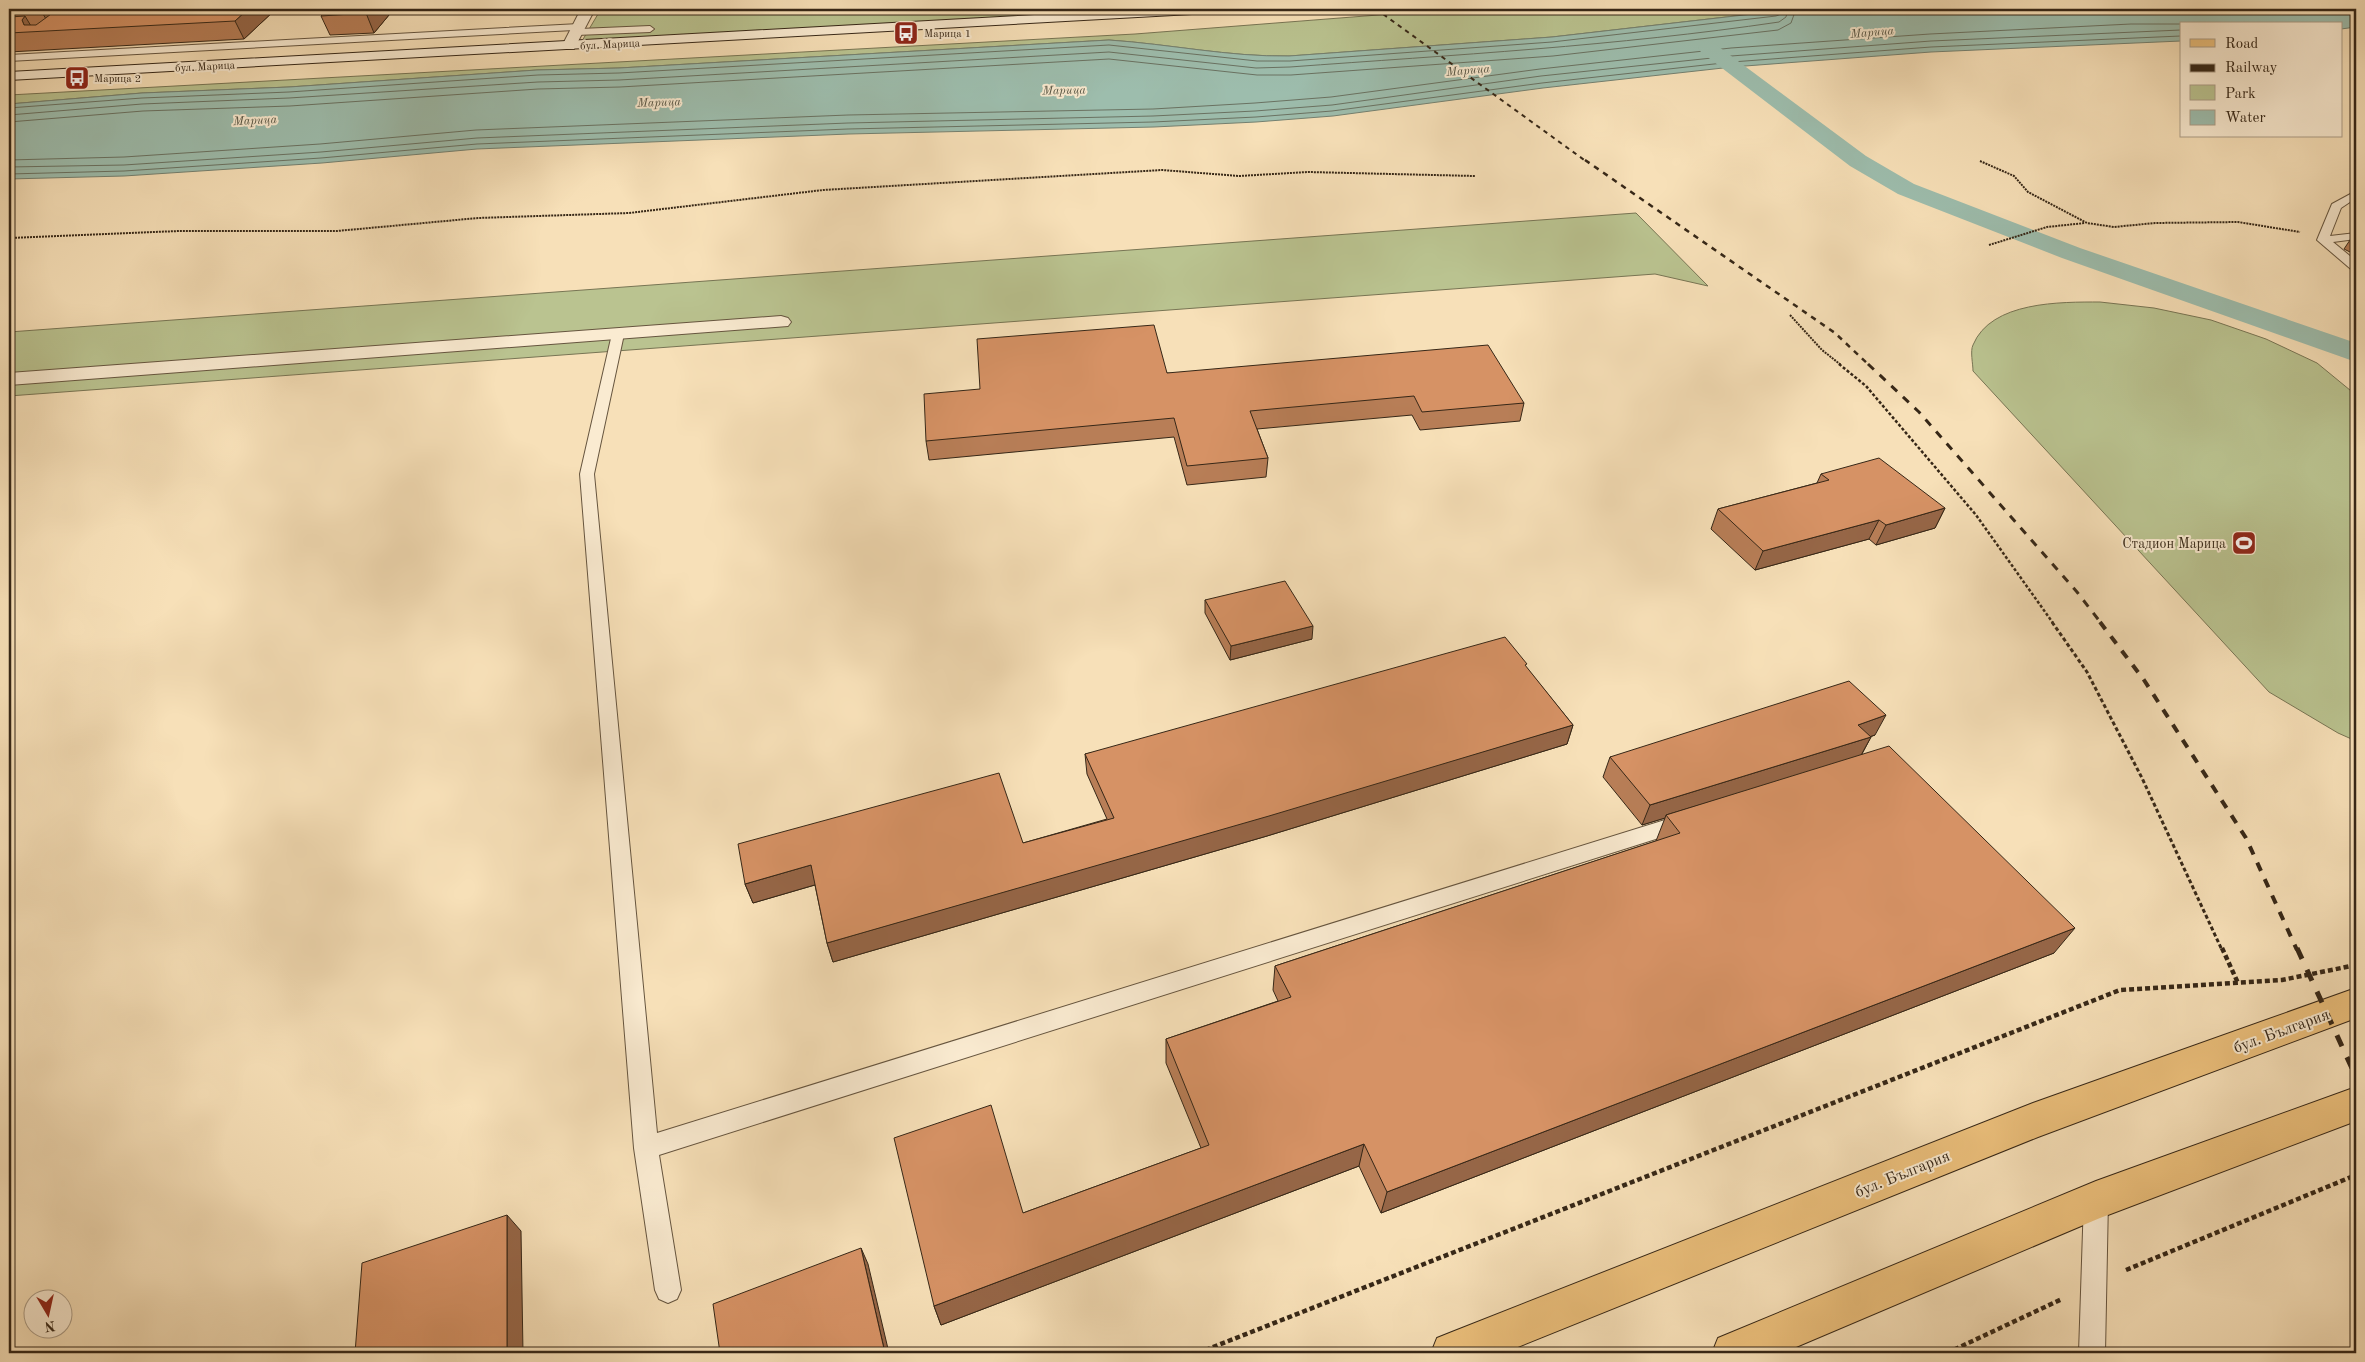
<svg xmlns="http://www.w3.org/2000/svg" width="2365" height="1362" viewBox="0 0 2365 1362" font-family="'Old Standard TT',serif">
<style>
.green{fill:#bac390;stroke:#787554}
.water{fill:#9dbdad;stroke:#748171}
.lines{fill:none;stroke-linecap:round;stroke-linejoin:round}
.shore{stroke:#6a7262;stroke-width:1}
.canal{fill:#9dbdad;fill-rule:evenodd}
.lane-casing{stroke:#66553f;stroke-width:2}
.street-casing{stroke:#66553f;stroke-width:2}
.secondary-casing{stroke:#362717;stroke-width:2}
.primary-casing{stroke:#362717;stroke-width:2}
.path-far3{stroke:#362717;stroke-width:2;stroke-dasharray:2 1;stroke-linecap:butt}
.path-far2{stroke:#362717;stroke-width:2.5;stroke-dasharray:3 2;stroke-linecap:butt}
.path-far1{stroke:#362717;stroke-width:3;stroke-dasharray:4 2.5;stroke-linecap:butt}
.path{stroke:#362717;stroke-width:4.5;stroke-dasharray:5 3;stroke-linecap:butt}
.lane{fill:#faebd1;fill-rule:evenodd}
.street{fill:#faebd1;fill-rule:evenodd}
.secondary{fill:#faebd1;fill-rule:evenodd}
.primary{fill:#ecc07c;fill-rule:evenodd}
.rail-far4{stroke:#362717;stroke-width:2;stroke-dasharray:4.5 4.5;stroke-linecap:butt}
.rail-far3{stroke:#362717;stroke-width:2.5;stroke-dasharray:5.5 5.5;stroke-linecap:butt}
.rail-far2{stroke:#362717;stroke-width:3;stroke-dasharray:8 8;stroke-linecap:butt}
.rail-far1{stroke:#362717;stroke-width:4;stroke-dasharray:9 9;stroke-linecap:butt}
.rail{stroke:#362717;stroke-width:5;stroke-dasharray:12 12;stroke-linecap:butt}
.wall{fill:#b87e57;stroke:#362717}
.shaded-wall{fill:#966647;stroke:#362717}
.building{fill:#d69265;stroke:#362717}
.labels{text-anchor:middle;stroke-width:4;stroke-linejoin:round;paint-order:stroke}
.far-poi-label{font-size:11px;fill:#362717;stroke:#faebd1;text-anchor:start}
.far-street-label{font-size:11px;fill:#362717;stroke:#faebd1}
.far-water-label{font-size:12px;font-style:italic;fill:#555444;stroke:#faebd1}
.poi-label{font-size:14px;fill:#362717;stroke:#faebd1;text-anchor:end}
.near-street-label{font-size:16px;fill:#362717;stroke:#faebd1}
</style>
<rect width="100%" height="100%" fill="#f7e0b8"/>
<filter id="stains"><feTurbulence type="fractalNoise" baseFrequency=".004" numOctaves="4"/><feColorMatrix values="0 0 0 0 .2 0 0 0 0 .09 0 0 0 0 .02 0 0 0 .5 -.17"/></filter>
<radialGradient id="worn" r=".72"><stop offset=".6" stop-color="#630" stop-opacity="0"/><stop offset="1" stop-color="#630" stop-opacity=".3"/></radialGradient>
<!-- green -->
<path class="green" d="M601 9H1153L582 41Z
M1455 9H1796L1552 37 1289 56C1229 57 1169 44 1109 40L619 68 537 70 289 87 142 93 9 104V95L1135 34Z
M1636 213 1708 286 1655 274 9 396V332Z
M2100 302 2154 308 2211 320 2266 339 2317 363 2356 395V741L2338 733 2269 692 1973 371C1973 364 1970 351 1973 345 1991 301 2061 302 2100 302Z"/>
<!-- water -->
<path class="water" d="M1796 9H2356V27L2341 29V24H2181V41L1931 52 1732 67 1543 88 1333 116 1256 122 1154 127 849 134 477 149 322 163 124 176 9 179V104L142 93 289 87 537 70 619 68 1109 40C1170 44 1229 57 1289 56L1552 37Z"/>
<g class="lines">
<!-- shore -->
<path class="shore" d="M9 108 142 98 289 92 538 75 619 73 1109 45 1257 61H1290L1552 42 1776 16 1781 14 1782 9
M9 115 142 104 289 98 538 82 619 80 1109 52 1256 68 1290 67C1453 55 1617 46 1779 22L1786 17 1788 9
M9 122 143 111 290 106 538 89 620 87 1109 59 1257 75H1291L1553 56 1778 30 1791 23 1796 9
M9 160 124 157 320 144 476 130 848 115 1153 109 1255 103 1331 97 1540 69 1731 48 1930 34 2131 24H2187
M9 167 124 165 321 152 477 138 848 123 1153 116 1255 111 1332 105 1541 76 1731 56 1931 41 2181 30
M9 174 124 171 321 158 477 144 848 129 1153 122 1256 117 1332 111 1542 83 1732 62 1931 47 2181 36"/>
<!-- canal -->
<path class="canal" d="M1708 42 1715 44 1866 156 1914 184 2080 248 2356 343V362L2062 258 1898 194 1850 166 1701 52 1698 48 1701 44Z"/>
<defs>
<path id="lane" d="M579 24 583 27 580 29 650 26 654 29 650 32 576 35 572 32 574 30 9 61V55Z
M2356 191V198L2341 208 2330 236 2356 233V239L2333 242 2356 261V271L2352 270 2317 240 2332 204Z
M618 330 624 334 594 474 657 1133 1681 815 1688 818 1691 823 1688 828 1681 831 659 1155 681 1290 677 1299 668 1303 659 1299 655 1290 634 1148 580 474 612 334Z
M2096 1188 2105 1191 2108 1200 2105 1353H2079L2084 1200 2087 1191Z"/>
<path id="street" d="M581 9H595L574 49H564L562 46Z
M781 316 788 318 791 322 788 326 9 385V373Z"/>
<path id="secondary" d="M1143 9H1217L1210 13 9 80V72Z"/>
<path id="primary" d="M2356 988V1018L2038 1137 1503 1353H1431L1437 1338 1452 1332 2033 1103Z
M2356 1087V1121L2100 1218 1782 1353H1712L1718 1338 2096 1181Z"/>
</defs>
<!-- lane casing -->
<use href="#lane" class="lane-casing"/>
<!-- street casing -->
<use href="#street" class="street-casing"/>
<!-- secondary casing -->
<use href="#secondary" class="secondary-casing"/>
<!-- primary casing -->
<use href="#primary" class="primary-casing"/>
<!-- path-far3 -->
<path class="path-far3" d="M1235 13 1286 9
M1980 161 2014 176 2028 192 2087 223 2114 227 2155 223 2238 222 2300 232
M9 238 179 231H337L478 218 629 213 823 190 1162 170 1239 176 1308 172 1475 176
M1989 245 2047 227 2085 223
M1790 315 1822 350 1841 365"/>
<!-- path-far2 -->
<path class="path-far2" d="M1839 364 1866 386 1976 515 2053 623"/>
<!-- path-far1 -->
<path class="path-far1" d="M2052 622 2087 672 2142 778 2222 950"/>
<!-- path -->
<path class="path" d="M2222 948 2238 983
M2126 1270 2356 1175
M1198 1353 2120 990 2282 980 2356 965
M1947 1353 2062 1299"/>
<!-- lane -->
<use href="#lane" class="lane"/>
<!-- street -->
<use href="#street" class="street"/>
<!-- secondary -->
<use href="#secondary" class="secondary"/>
<!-- primary -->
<use href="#primary" class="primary"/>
<!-- rail-far4 -->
<path class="rail-far4" d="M1376 9 1587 162"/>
<!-- rail-far3 -->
<path class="rail-far3" d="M1585 160 1835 333 1869 365"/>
<!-- rail-far2 -->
<path class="rail-far2" d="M1868 364 1919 412 2077 592 2101 623"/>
<!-- rail-far1 -->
<path class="rail-far1" d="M2100 622 2144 680 2246 838 2297 950"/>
<!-- rail -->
<path class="rail" d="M2297 948 2356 1077"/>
</g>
<!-- wall -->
<path class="wall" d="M9 9H276L244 39 9 52Z
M328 9H394L374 33 330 35 321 16Z
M2356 231V255L2344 249Z
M1167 373 1524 403 1520 421 1420 430 1412 415 1257 429 1268 458 1266 477 1187 485 1174 437 929 460 926 441Z
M1821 474 1945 508 1935 528 1876 545 1869 539 1755 570 1711 529 1718 509 1817 483Z
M1205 600 1312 639 1230 660 1205 613Z
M1526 667 1573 725 1567 744 1267 836 833 962 827 943 815 885 753 903 745 884 1023 843 1107 819 1087 774 1085 754Z
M1875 735 1870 737H1871L1862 754 2054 953 1381 1213 1359 1166 941 1325 934 1306 1023 1213 1201 1148 1166 1063V1039L1278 1001 1273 990 1275 966 1656 841 1665 818 1642 825 1603 777 1610 757Z"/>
<!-- shaded-wall -->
<path class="shaded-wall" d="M40 9H71L49 24Z
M248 9H276L244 39 235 21Z
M370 9H394L374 33 366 13Z
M25 16 34 31 24 25 22 20Z
M1945 508 1935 528 1876 545 1886 525Z
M1879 520 1869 539 1755 570 1763 551Z
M1313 626 1312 639 1230 660 1231 646Z
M1886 715 1875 735 1847 744 1858 725Z
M1573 725 1567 744 1267 836 833 962 827 943Z
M1871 737 1860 757 1666 815 1665 818 1642 825 1650 805Z
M811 865 818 884 753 903 745 884Z
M2075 928 2054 953 1381 1213 1387 1192Z
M1364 1144 1359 1166 941 1325 934 1306Z
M507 1215 521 1231 523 1353H507Z
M861 1248 868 1264 889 1353H885Z"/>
<!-- building -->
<path class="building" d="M58 9H248L235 21 9 33V17L25 16 22 20 24 25H36Z
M328 9H370L366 13 321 16Z
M1154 325 1167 373 1488 345 1524 403 1422 412 1414 396 1250 411 1268 458 1187 466 1174 418 926 441 924 394 980 389 977 339Z
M1879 458 1945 508 1886 525 1879 520 1763 551 1718 509 1829 480 1821 474Z
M1285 581 1313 626 1231 646 1205 600Z
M1505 637 1527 664 1525 665 1573 725 1269 816 827 943 811 865 745 884 738 844 999 773 1023 843 1114 818 1085 754Z
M1849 681 1886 715 1858 725 1871 737 1650 805 1610 757Z
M1889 746 2075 928 1387 1192 1364 1144 934 1306 894 1138 991 1105 1023 1213 1209 1145 1166 1039 1291 997 1275 966 1680 833 1666 815Z
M507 1215V1353H355L362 1263Z
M861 1248 885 1353H720L713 1304Z"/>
<!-- icons -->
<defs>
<symbol id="bus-square" viewBox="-11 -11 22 22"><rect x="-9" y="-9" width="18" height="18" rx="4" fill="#8f2418" stroke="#faebd1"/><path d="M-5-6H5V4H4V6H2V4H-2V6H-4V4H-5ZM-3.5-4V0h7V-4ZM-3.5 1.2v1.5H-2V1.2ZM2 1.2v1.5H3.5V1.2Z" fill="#fff"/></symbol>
<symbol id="stadium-square" viewBox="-11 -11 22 22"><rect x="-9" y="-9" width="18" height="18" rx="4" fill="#8f2418" stroke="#faebd1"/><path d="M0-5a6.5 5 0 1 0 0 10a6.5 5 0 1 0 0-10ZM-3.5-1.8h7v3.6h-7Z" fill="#fff"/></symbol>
</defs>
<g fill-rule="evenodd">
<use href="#bus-square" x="892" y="19" width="28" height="28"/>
<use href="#bus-square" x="63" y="64" width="28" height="28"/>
<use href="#stadium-square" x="2230" y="529" width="28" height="28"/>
</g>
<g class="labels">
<!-- far-poi labels -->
<g class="far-poi-label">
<text x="924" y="37">Марица 1</text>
<text x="94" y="82">Марица 2</text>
</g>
<!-- far-street labels -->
<g class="far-street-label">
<text transform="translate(610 44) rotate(-3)" y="4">бул. Марица</text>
<text transform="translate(205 66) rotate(-3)" y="4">бул. Марица</text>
</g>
<!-- far-water labels -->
<g class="far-water-label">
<text transform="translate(1872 32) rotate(-5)" y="4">Марица</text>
<text transform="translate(1468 70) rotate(-5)" y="4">Марица</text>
<text transform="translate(1064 90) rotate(-1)" y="4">Марица</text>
<text transform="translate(659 102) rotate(-2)" y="4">Марица</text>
<text transform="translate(255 120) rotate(-3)" y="4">Марица</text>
</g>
<!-- poi labels -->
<g class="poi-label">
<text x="2226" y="548">Стадион Марица</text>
</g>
<!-- near-street labels -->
<g class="near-street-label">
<text transform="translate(2281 1030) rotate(-20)" y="6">бул. България</text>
<text transform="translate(1902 1173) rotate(-22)" y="6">бул. България</text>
</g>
</g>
<!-- margin -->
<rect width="2365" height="1362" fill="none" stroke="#f7e0b8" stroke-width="30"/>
<rect x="10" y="10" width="2345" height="1342" fill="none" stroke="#362717" stroke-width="2.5"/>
<rect x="15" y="15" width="2335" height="1332" fill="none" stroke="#362717"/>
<!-- legend -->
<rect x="2180" y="22" width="162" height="115" fill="#faebd1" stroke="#ac9d87"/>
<rect x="2190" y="39" width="25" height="8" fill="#ecc07c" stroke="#ac9d87"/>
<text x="2225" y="48" font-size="15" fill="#362717">Road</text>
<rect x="2190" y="64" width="25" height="8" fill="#362717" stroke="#ac9d87"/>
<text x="2225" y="72" font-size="15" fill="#362717">Railway</text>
<rect x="2190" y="85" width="25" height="15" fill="#bac390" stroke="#ac9d87"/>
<text x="2225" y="98" font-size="15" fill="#362717">Park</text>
<rect x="2190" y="110" width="25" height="15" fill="#9dbdad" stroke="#ac9d87"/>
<text x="2225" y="122" font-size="15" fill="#362717">Water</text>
<!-- north arrow -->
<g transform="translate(48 1314) rotate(171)"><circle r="24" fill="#faebd1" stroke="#ac9d87"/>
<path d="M0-4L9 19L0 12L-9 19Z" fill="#8f2418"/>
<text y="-8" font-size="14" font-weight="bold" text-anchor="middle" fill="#362717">N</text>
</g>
<rect width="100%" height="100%" filter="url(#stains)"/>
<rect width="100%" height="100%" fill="url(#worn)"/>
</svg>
